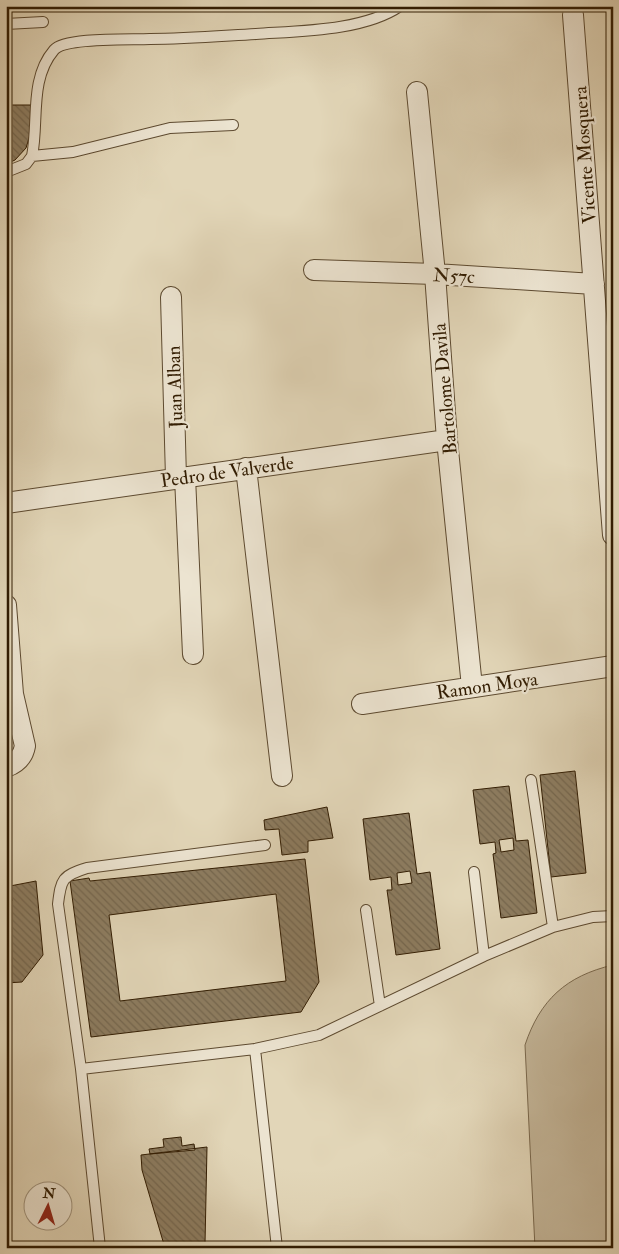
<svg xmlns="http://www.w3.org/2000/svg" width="619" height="1254" viewBox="0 0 619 1254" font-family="'IM FELL Double Pica',serif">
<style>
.garden{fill:#c4b699;stroke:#7a694e}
.building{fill:url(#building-back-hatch);stroke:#311c02;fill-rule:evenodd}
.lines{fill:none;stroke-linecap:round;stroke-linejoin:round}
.lane-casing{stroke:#5d4a30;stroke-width:12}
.street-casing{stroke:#5d4a30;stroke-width:22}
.lane{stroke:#ece4d1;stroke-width:10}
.street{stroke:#ece4d1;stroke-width:20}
.labels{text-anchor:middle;stroke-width:4.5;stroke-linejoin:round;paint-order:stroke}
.street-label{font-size:19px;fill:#311c02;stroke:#ece4d1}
</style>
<defs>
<pattern id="building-back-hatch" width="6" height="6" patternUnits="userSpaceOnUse" patternTransform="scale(1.25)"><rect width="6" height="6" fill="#8d7d61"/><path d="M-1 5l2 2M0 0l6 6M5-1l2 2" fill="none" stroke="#74664e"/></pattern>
</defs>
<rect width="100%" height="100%" fill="#e2d6b8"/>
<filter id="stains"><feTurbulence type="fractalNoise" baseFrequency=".004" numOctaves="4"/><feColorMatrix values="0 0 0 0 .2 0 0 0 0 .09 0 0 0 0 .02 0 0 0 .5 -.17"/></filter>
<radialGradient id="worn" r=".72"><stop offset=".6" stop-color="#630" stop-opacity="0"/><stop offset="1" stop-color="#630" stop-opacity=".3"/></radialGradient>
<!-- garden -->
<path class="garden" d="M613 965V1248H535L525 1045C540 1000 566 976 613 965Z"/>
<!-- building -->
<path class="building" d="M6 6H51V10L6 9Z
M6 105H34L30 135 26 148 15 160 6 164Z
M575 771 586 873 551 877 540 775Z
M509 786 516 841 528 840 537 913 501 918 493 854 496 853 495 842 480 844 473 790Z
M327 807 333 838 308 841V852L282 855 279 829 265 830 264 820Z
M409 813 417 874 430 872 440 949 396 955 387 890H392L391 877 370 880 363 819Z
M513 838 514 850 501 852 499 840Z
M305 859 319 982 301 1012 91 1037 70 881 89 878 90 881ZM276 894 286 981 120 1001 109 915Z
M410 871 412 883 398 885 397 873Z
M36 881 43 955 22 982 6 983V901H12L10 886Z
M181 1137 182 1146 194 1144 195 1150 150 1154 149 1149 164 1147 163 1139Z
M207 1147 205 1244 165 1248 142 1170 141 1155Z"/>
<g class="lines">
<defs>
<path id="lane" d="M6 24 43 22
M32 156 73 152 170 128 233 125
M6 172 26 164 32 156C39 122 29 79 54 50 65 37 131 40 150 39 186 39 221 36 256 34 299 31 364 31 400 6
M531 780 553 927
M474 872 484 956
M366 910 380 1006
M255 1049 277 1248
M81 1069 255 1049 319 1035 484 956 553 927 593 917 613 916
M100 1248 81 1069 58 904C61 879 62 876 87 868L265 845"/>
<path id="street" d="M573 15 613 535
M417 92 435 274 447 440 472 687
M314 270 435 274 594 284
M171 297 176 478
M246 468 282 776
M185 477 193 654
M6 503 447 440
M6 605 13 694 25 746C23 757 17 763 6 767
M362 704 613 666"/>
</defs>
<!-- lane casing -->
<use href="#lane" class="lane-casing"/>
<!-- street casing -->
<use href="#street" class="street-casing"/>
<!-- lane -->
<use href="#lane" class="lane"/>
<!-- street -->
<use href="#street" class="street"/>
</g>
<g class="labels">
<!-- street labels -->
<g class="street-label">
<text transform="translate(584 155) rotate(-94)" y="7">Vicente Mosquera</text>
<text transform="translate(454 275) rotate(3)" y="7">N57c</text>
<text transform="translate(174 387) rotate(-92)" y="7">Juan Alban</text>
<text transform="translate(444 389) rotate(-95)" y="7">Bartolome Davila</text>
<text transform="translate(227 471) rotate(-8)" y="7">Pedro de Valverde</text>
<text transform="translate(487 685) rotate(-8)" y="7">Ramon Moya</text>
</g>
</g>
<!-- margin -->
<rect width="619" height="1254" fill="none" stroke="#e2d6b8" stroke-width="25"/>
<rect x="8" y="8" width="604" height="1239" fill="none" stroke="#311c02" stroke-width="2.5"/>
<rect x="12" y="12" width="594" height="1229" fill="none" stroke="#311c02"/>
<!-- north arrow -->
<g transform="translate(48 1206) rotate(5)"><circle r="24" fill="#ece4d1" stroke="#a1947e"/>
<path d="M0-4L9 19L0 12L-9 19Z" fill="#8f2418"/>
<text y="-8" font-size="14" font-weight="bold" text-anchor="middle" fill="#311c02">N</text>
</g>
<rect width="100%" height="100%" filter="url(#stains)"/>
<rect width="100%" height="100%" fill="url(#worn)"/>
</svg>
